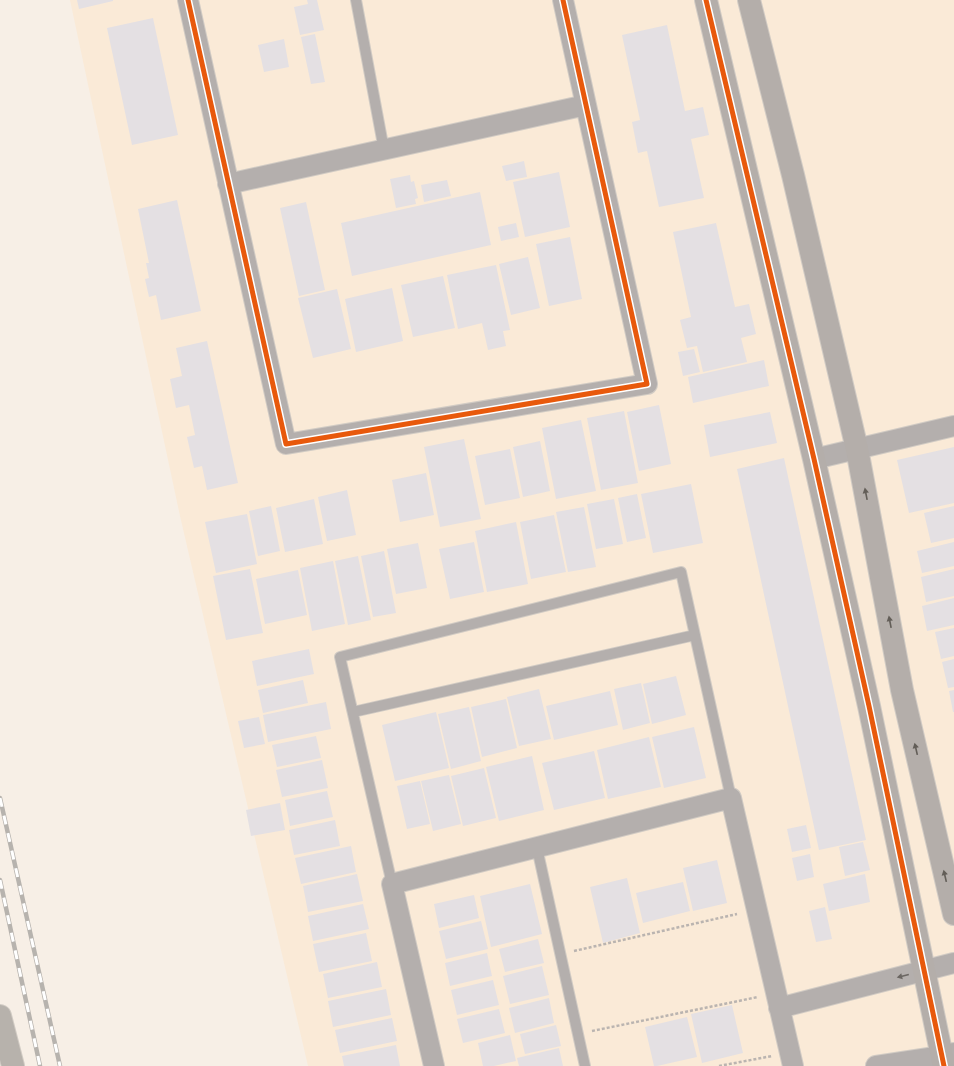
<svg xmlns="http://www.w3.org/2000/svg" width="954" height="1066" viewBox="0 0 954 1066" font-family="Lato,sans-serif">
<style>
.built{fill:#faead7}
.building{fill:#e4e0e3}
.lines{fill:none;stroke-linecap:round;stroke-linejoin:round}
.lane-casing{stroke:#d1cbc4;stroke-width:12}
.street-casing{stroke:#d1cbc4;stroke-width:22}
.secondary-casing{stroke:#d1cbc4;stroke-width:24}
.primary-casing{stroke:#d1cbc4;stroke-width:24}
.path{stroke:#bab4b0;stroke-width:2.5;stroke-dasharray:3 2;stroke-linecap:butt}
.lane{stroke:#b4afad;stroke-width:10}
.street{stroke:#b4afad;stroke-width:20}
.secondary{stroke:#b4aeaa;stroke-width:22}
.primary{stroke:#b7b2ac;stroke-width:22}
.rail-casing{stroke:#b7b3ae;stroke-width:4.5}
.rail{stroke:#fff;stroke-width:3;stroke-dasharray:9;stroke-linecap:butt}
.cycleway-casing{stroke:#fff;stroke-width:8}
.cycleway{stroke:#e8590c;stroke-width:5}
.oneway{fill:#635e58}
.oneway2{fill:#6b6662}
</style>
<rect width="100%" height="100%" fill="#f7efe6"/>
<!-- built -->
<path class="built" d="M70 0H954V1066H308L180 516Z"/>
<!-- building -->
<path class="building" d="M77 0H113V1L79 9Z
M307 0H317L324 30 300 35 294 7 308 4Z
M153 18 178 135 132 145 107 28Z
M667 25 685 111 703 107 709 135 691 139 704 198 659 207 647 151 638 153 632 122 640 120 622 35Z
M315 34 325 82 311 84 301 37Z
M284 39 289 67 264 72 258 45Z
M524 161 527 177 506 181 502 166Z
M559 172 570 227 525 237 513 182Z
M410 175 411 182 414 181 418 198 415 199 416 204 396 208 390 179Z
M447 180 451 196 424 202 421 185Z
M480 192 491 245 352 276 341 223Z
M177 200 201 311 161 320 156 295 149 297 145 279 149 278 146 263H149L138 209Z
M306 202 325 290 299 296 280 208Z
M516 223 519 237 501 241 498 227Z
M716 223 735 307 749 304 756 334 741 338 747 362 703 372 697 346 687 348 680 320 691 317 673 232Z
M570 237 582 299 549 306 536 244Z
M528 257 540 308 511 315 499 264Z
M496 265 510 330 503 331 506 346 488 350 482 323 458 329 447 275Z
M443 276 455 328 413 337 401 285Z
M392 288 403 341 356 352 345 299Z
M337 289 351 349 313 358 298 298Z
M207 341 238 483 207 490 202 466 194 468 187 437 195 435 189 405 176 408 170 379 182 376 176 348Z
M694 349 700 372 683 376 678 352Z
M764 360 769 386 693 403 688 377Z
M659 405 671 464 639 471 627 412Z
M624 411 638 483 601 490 587 418Z
M770 412 777 443 710 457 704 425Z
M581 420 596 491 556 499 542 428Z
M464 439 481 519 440 527 424 447Z
M540 441 550 491 523 497 513 447Z
M954 447V503L909 513 897 460Z
M510 449 520 498 485 505 475 456Z
M784 458 866 840 819 850 737 469Z
M426 473 434 515 400 522 392 480Z
M691 484 703 543 653 553 641 494Z
M347 490 356 535 327 541 318 497Z
M637 494 646 538 627 542 618 498Z
M314 499 323 544 285 552 276 508Z
M614 499 623 544 596 549 587 504Z
M271 506 280 551 258 556 249 511Z
M954 506V538L931 543 924 513Z
M584 507 596 567 568 572 556 512Z
M247 514 257 564 216 573 205 522Z
M554 515 566 572 531 579 520 522Z
M516 522 528 584 487 592 475 531Z
M474 542 484 592 450 599 439 549Z
M954 542V566L922 573 917 551Z
M418 543 427 588 396 594 387 549Z
M384 551 396 613 373 617 361 556Z
M358 556 371 620 348 625 335 561Z
M333 561 345 624 312 631 300 568Z
M250 569 263 633 226 640 213 576Z
M954 569V596L926 602 921 577Z
M298 570 307 615 265 624 256 579Z
M954 598V625L927 631 922 606Z
M954 628V656L941 659 935 632Z
M309 649 314 674 257 686 252 661Z
M954 659V687L948 688 942 662Z
M676 676 686 715 652 724 643 684Z
M303 680 308 703 263 713 258 690Z
M641 683 650 723 623 730 614 689Z
M539 689 551 739 519 746 507 697Z
M954 690V712H953L949 691Z
M610 691 618 725 554 740 546 706Z
M506 699 517 748 482 757 471 707Z
M326 702 331 729 268 742 263 715Z
M469 707 481 761 451 769 438 714Z
M436 712 449 768 395 781 382 725Z
M259 717 265 744 244 748 238 721Z
M694 727 706 778 664 788 652 737Z
M316 736 321 758 277 767 272 745Z
M649 737 661 787 608 799 597 750Z
M594 751 605 798 554 810 542 763Z
M532 756 544 810 499 821 486 767Z
M322 760 328 788 282 797 276 770Z
M484 768 496 818 463 826 451 776Z
M449 775 461 824 433 831 421 781Z
M420 781 430 824 407 829 397 786Z
M327 791 333 817 290 826 285 800Z
M280 803 285 830 251 836 246 810Z
M335 820 340 846 294 855 289 830Z
M806 825 811 848 792 852 787 829Z
M863 842 870 870 845 876 839 847Z
M351 846 356 872 301 884 295 858Z
M810 854 814 877 797 881 792 858Z
M717 860 727 903 693 911 683 868Z
M357 874 363 901 308 912 303 886Z
M865 874 870 902 829 911 823 884Z
M627 878 640 933 603 943 590 887Z
M683 882 690 911 643 923 636 893Z
M530 884 542 934 491 947 480 896Z
M474 895 479 918 439 928 434 904Z
M363 904 369 929 313 941 308 916Z
M825 907 832 939 816 942 809 911Z
M481 921 488 949 446 959 439 931Z
M366 933 372 961 319 972 313 944Z
M538 939 544 963 505 972 499 949Z
M487 953 492 976 450 986 445 963Z
M377 962 382 987 328 998 323 974Z
M542 966 549 995 510 1004 503 976Z
M493 980 499 1005 457 1015 451 990Z
M386 989 391 1015 333 1027 328 1001Z
M549 998 554 1023 515 1033 509 1008Z
M732 1005 743 1053 702 1063 691 1014Z
M499 1009 505 1033 463 1043 457 1019Z
M687 1017 697 1057 657 1066H654L645 1027Z
M392 1018 397 1041 340 1053 335 1030Z
M556 1025 561 1046 525 1054 520 1034Z
M510 1035 516 1061 494 1066H483L478 1043Z
M396 1045 400 1066H344L342 1056Z
M559 1048 563 1066H519L517 1058Z"/>
<g class="lines">
<defs>
<path id="lane" d="M356 0 384 150
M353 712 695 635
M537 848 585 1066
M392 884 340 657 681 572 731 798"/>
<path id="street" d="M188 0 286 444 647 384 563 0
M228 184 586 105
M814 459 954 426
M779 1008 954 963
M434 1066 392 884 731 798 793 1066
M876 1066 942 1056 954 1053"/>
<path id="secondary" d="M706 0 814 459 869 706 944 1066
M749 0 793 175 857 449 902 690 954 914"/>
<path id="primary" d="M0 1016 13 1066"/>
</defs>
<!-- lane casing -->
<use href="#lane" class="lane-casing"/>
<!-- street casing -->
<use href="#street" class="street-casing"/>
<!-- secondary casing -->
<use href="#secondary" class="secondary-casing"/>
<!-- primary casing -->
<use href="#primary" class="primary-casing"/>
<!-- path -->
<path class="path" d="M574 951 737 914
M592 1031 758 997
M719 1066 772 1056"/>
<!-- lane -->
<use href="#lane" class="lane"/>
<!-- street -->
<use href="#street" class="street"/>
<!-- secondary -->
<use href="#secondary" class="secondary"/>
<!-- primary -->
<use href="#primary" class="primary"/>
<defs>
<path id="rail" d="M0 798 60 1066
M0 880 40 1066"/>
</defs>
<!-- rail casing -->
<use href="#rail" class="rail-casing"/>
<!-- rail -->
<use href="#rail" class="rail"/>
<defs>
<path id="cycleway" d="M188 0 286 444 647 384 563 0
M706 0 814 459 869 706 944 1066"/>
</defs>
<!-- cycleway casing -->
<use href="#cycleway" class="cycleway-casing"/>
<!-- cycleway -->
<use href="#cycleway" class="cycleway"/>
</g>
<!-- one-way arrows -->
<defs><path id="oneway-solid" d="M-6-.8H1V-3.2L6.5 0L1 3.2V.8H-6Z"/></defs>
<g class="oneway">
<use href="#oneway-solid" transform="translate(866 494) rotate(-101)"/>
<use href="#oneway-solid" transform="translate(890 622) rotate(-101)"/>
<use href="#oneway-solid" transform="translate(916 749) rotate(-103)"/>
<use href="#oneway-solid" transform="translate(945 876) rotate(-103)"/>
</g>
<use class="oneway2" href="#oneway-solid" transform="translate(903 976) rotate(166)"/>
</svg>
